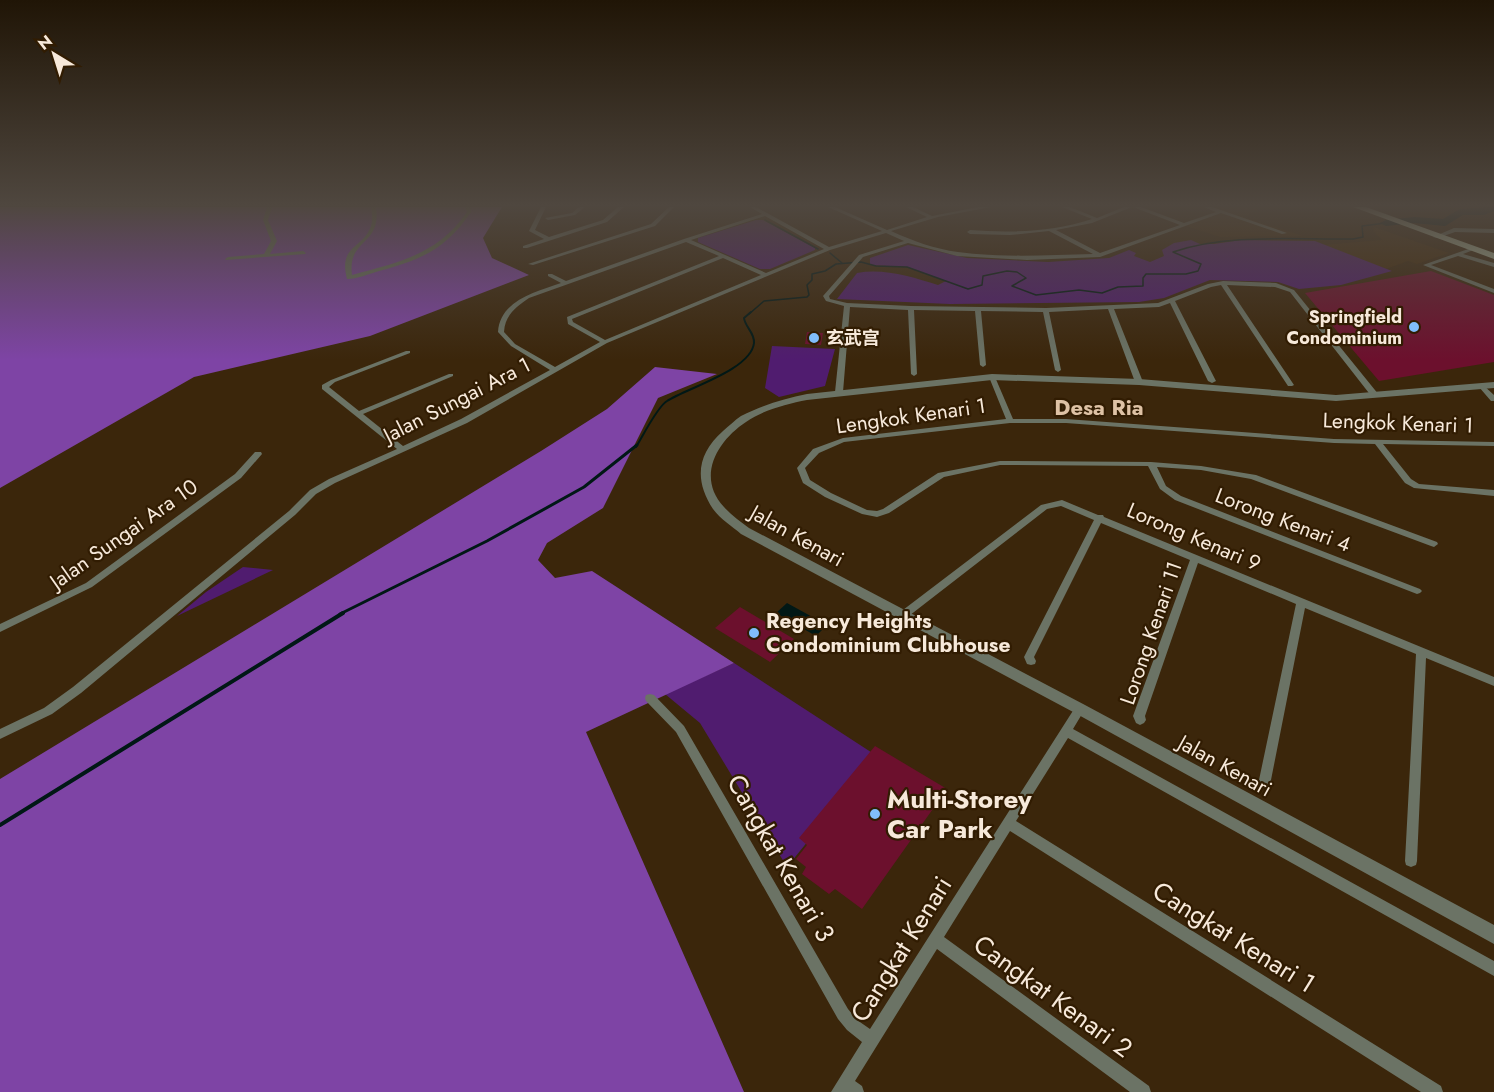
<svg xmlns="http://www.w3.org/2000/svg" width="1494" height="1092" viewBox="0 0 1494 1092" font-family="Jost,'Noto Sans SC',sans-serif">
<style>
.built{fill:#452b09}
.green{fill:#501c6f}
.forest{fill:#7e44a5}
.water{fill:#011816}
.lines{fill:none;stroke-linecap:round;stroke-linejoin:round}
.stream-far3{stroke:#011816;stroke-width:1.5}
.stream-far2{stroke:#011816;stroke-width:2}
.stream-far1{stroke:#011816;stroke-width:3}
.stream{stroke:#011816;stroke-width:4}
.river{fill:#011816;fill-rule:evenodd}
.building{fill:#6c102d}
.minor{fill:#6b7365;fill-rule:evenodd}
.tertiary{fill:#6b7365;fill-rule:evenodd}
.primary{fill:#acba9d;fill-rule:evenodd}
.poi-dot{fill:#80bdfa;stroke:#311c02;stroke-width:2}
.labels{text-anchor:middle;stroke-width:4.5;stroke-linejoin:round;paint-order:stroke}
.far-poi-label{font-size:18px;font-weight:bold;fill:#f7e9da;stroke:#311c02;text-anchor:end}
.street-label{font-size:21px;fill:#f7e9da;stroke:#311c02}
.poi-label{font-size:21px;font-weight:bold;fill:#f7e9da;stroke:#311c02;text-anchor:start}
.neighbourhood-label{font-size:22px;font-weight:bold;fill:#dec2a5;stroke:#311c02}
.near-poi-label{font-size:26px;font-weight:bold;fill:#f7e9da;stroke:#311c02;text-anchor:start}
.near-street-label{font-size:26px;fill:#f7e9da;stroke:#311c02}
</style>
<rect width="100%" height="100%" fill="#3b260b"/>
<!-- built -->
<path class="built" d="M1212 207H1263L1243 217 1303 236 1220 237 1186 226 1225 212Z
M1374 227 1449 253 1417 264 1408 261 1386 269 1322 245 1382 240 1373 231Z"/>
<!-- green -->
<path class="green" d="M756 220H763L815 248V250L770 269H760L698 242V238Z
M1191 240 1200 244H1214L1241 240 1315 241 1392 271 1341 285 1299 289 1278 282 1210 280 1164 298 1139 302 950 304 837 299 857 273C884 268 912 277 938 285L946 281 907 267 870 265V258L908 245 967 258 1048 262 1109 258 1129 250 1136 253 1134 256 1150 262 1164 256 1162 250 1174 243Z
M772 346 835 349 825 386 779 397 765 388Z
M243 567 273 570 177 616 206 592Z
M734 663 877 756 787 867 700 723 665 694Z"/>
<!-- forest -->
<path class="forest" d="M0 207H502L483 238 492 258 529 275 370 336 194 377 0 488Z
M655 367 717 374 658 398 603 508 547 543 538 560 555 578 592 571 734 663 586 732 744 1092H0V779L541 451 607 409Z"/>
<!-- water -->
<path class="water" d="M787 603 827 625 816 636 776 613Z"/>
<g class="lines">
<!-- stream-far3 -->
<path class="stream-far3" d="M765 220 818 249
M830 253 842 263
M749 314 764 301 807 297 809 295 807 285 812 280V274L825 271 836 264 861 262 876 266 907 267 968 289 982 285 983 276 1007 271 1017 272 1026 278 1012 286 1036 295 1079 290 1102 293 1118 287 1143 286V278L1146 274H1186L1198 271 1201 264 1173 252C1227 233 1296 240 1353 239L1363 237 1362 226 1386 223"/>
<!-- stream-far2 -->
<path class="stream-far2" d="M636 447C643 436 657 407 667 401 687 388 751 370 754 343 755 333 745 327 744 318L751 312"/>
<!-- stream-far1 -->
<path class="stream-far1" d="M340 614 487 541 584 487 637 445"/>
<!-- stream -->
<path class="stream" d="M0 825 343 613"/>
<!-- river -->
<path class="river" d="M1494 207V211L1484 215H1463L1445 226 1414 223 1386 226 1380 223 1386 220 1414 217 1443 219 1460 209Z"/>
</g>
<!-- building -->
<path class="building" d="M1431 271 1494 295V362L1379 381 1305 293Z
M807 332 823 333 821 345 805 344Z
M740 607 794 639 770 662 715 628Z
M875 746 947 789 862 909 835 889 829 894 802 874 806 867 796 859 807 845 799 838Z"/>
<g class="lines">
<!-- minor -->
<path class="minor" d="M267 207H272L268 220 277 241 270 254 303 251 306 253 305 254 226 260 225 259 228 257 264 254 271 241 263 220Z
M371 207H376C382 246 347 238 352 275 399 262 437 255 467 212L465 207H470L471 212C446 249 421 260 379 271 369 274 357 279 347 279 338 245 363 249 371 226 373 220 372 214 371 207Z
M541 207H546L535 230 549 237 603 220 618 207H624L607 222 527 248H523V246L544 239 529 231Z
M579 207H585L575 215 548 220 545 218 572 213Z
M669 207H674L655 226 533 265 528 264 651 224Z
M750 207H756L829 247 882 231 828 207H835L887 230 927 217 906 207H913L932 216 978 207H991L938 217 891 231C913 241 935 249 958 252 1003 258 1048 255 1093 254L1049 231 1010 235 970 234 967 232 970 230C1010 233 1054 232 1092 219L1062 207H1070L1097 218 1124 207H1132L1092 223 1056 230 1100 253 1180 225 1133 207H1141L1184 223 1216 212 1204 207H1212L1287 233 1282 234 1221 213 1100 257 1027 260 957 256 908 243 863 257 829 296 830 299 847 303 911 306 1046 308 1158 303 1208 284 1223 281 1276 283 1294 290 1379 395 1378 397H1372L1290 292 1275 287 1227 285 1294 385 1292 386H1288L1221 285 1211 287 1175 301 1216 381 1212 383 1208 381 1170 303 1159 307 1114 309 1143 382 1139 384 1135 382 1108 309 1049 312 1061 370 1058 372 1055 370 1043 312 981 311 986 365 983 367 980 365 975 311 914 310 917 374 914 376 911 374 908 310 850 307 843 392 839 394H836L835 392 844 306 826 301 823 296 859 255 904 241 886 233 830 250 607 343 467 423 335 483 316 494 295 515 81 693 52 714 0 739V729L44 708 73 687 289 511 310 490 329 479 397 449 322 389V385L331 380 406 351H410V353L335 382 329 387 359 411 449 374H453V376L363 414 403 446 461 419 550 370 511 346 498 332C500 300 536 292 561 283L548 276V274H552L566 281 684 239 762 214ZM765 216 824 249 766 273 691 240ZM686 242 719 256 567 317 568 324 600 342 555 367 515 344 504 332C505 315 516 307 529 298ZM723 258 761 275 605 340 573 322 572 319Z
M1454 228 1494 229V233L1455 232 1438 238 1433 237Z
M1471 248 1476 249 1463 254 1494 263V267L1458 256 1431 265 1494 289V293L1423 265Z
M992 375 995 377 1013 419H1066L1334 439 1494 442V446L1383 444 1411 479 1419 484 1494 490V496L1414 488 1405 483 1375 444 1334 443 1066 423H1010L844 442 819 453 805 468 810 480 831 493 867 510 877 511 883 509 938 473 1000 461 1151 462 1201 466 1256 475 1437 542 1438 544 1434 547 1431 546 1251 479 1201 470 1157 467 1166 486 1181 496 1420 589 1422 591 1420 593 1417 594 1175 500 1160 489 1148 466 1000 465 944 477 889 513 877 517 862 514 825 497 803 483 797 468 813 449 843 438 1006 419 989 377Z
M1481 384 1483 385 1494 395V401H1491L1479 387V385Z
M255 452H261L262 454 241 478 92 587 0 632V624L86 583 235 474Z
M1062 500 1098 515H1103L1104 517 1494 677V686L1426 658 1417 861 1416 865 1411 867 1406 865 1405 861 1416 654 1305 608 1271 780 1272 784 1270 788 1266 789 1262 788 1259 780 1296 604 1198 563 1145 716 1146 720 1144 723 1140 725 1136 723 1133 716 1190 560 1101 523 1034 657 1036 661 1035 664 1031 665 1027 664 1024 657 1094 520 1061 506 1047 509 905 619H899L897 616 899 613 1041 505Z
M650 694 654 695 684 726 848 1009 857 1020 870 1029 1076 706 1080 705 1084 706 1085 709 1073 729 1494 961V976L1068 738 1016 821 1441 1086 1443 1092H1421L1010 831 944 937 1149 1086 1151 1092H1130L937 949 855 1081 862 1086 864 1092H831L862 1042 847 1030 838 1019 676 732 646 701 645 698 646 695Z"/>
<!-- tertiary -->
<path class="tertiary" d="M992 374 1139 379 1336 395 1494 382V388L1336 401 1139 385 992 380 807 400C787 404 763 410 746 422 717 441 696 477 724 507 731 515 741 522 749 528L1085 705 1494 925V944L1075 713 741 534C732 526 720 519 713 509 694 480 697 454 723 431 729 426 735 420 741 416 762 405 784 399 807 394Z"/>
<!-- primary -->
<path class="primary" d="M1353 207H1366L1494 253V259Z"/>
</g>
<!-- sky -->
<linearGradient id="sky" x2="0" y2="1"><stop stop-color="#201506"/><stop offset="0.57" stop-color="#4f473f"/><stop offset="1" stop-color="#4f473f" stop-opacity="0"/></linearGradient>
<rect width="1494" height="360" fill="url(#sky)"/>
<!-- markers -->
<g class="poi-dot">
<circle cx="1414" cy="327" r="6"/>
<circle cx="814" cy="338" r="6"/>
<circle cx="754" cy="633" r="6"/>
<circle cx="875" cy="814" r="6"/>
</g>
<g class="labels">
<!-- far-poi labels -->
<g class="far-poi-label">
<text x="1402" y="323">Springfield<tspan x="1402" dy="21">Condominium</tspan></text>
<text x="826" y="344" text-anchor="start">玄武宫</text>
</g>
<!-- street labels -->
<g class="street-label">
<text transform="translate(457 400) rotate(-27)" y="7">Jalan Sungai Ara 1</text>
<text transform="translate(911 416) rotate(-8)" y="7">Lengkok Kenari 1</text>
<text transform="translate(1398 423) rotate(2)" y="7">Lengkok Kenari 1</text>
<text transform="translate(1283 520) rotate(21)" y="7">Lorong Kenari 4</text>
<text transform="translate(124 534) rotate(-35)" y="7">Jalan Sungai Ara 10</text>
<text transform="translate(797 536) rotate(29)" y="7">Jalan Kenari</text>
<text transform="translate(1194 537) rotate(23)" y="7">Lorong Kenari 9</text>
<text transform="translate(1151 633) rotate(-71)" y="7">Lorong Kenari 11</text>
<text transform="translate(1225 766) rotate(29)" y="7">Jalan Kenari</text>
</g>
<!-- poi labels -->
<g class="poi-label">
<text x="766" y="628">Regency Heights<tspan x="766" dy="24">Condominium Clubhouse</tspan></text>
</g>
<!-- neighbourhood labels -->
<g class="neighbourhood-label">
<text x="1099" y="415">Desa Ria</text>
</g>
<!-- near-poi labels -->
<g class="near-poi-label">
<text x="887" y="808">Multi-Storey<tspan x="887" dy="30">Car Park</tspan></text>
</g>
<!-- near-street labels -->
<g class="near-street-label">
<text transform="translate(781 858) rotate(60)" y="9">Cangkat Kenari 3</text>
<text transform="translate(1234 937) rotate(32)" y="9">Cangkat Kenari 1</text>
<text transform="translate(901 949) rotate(-58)" y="9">Cangkat Kenari</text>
<text transform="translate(1053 996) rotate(36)" y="9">Cangkat Kenari 2</text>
</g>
</g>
<!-- north arrow -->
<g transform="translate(54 54) rotate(322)" stroke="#311c02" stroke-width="4.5" paint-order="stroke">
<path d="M0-4.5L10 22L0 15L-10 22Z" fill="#f7e9da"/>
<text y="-9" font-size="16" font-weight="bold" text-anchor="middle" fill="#f7e9da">N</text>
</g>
</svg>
